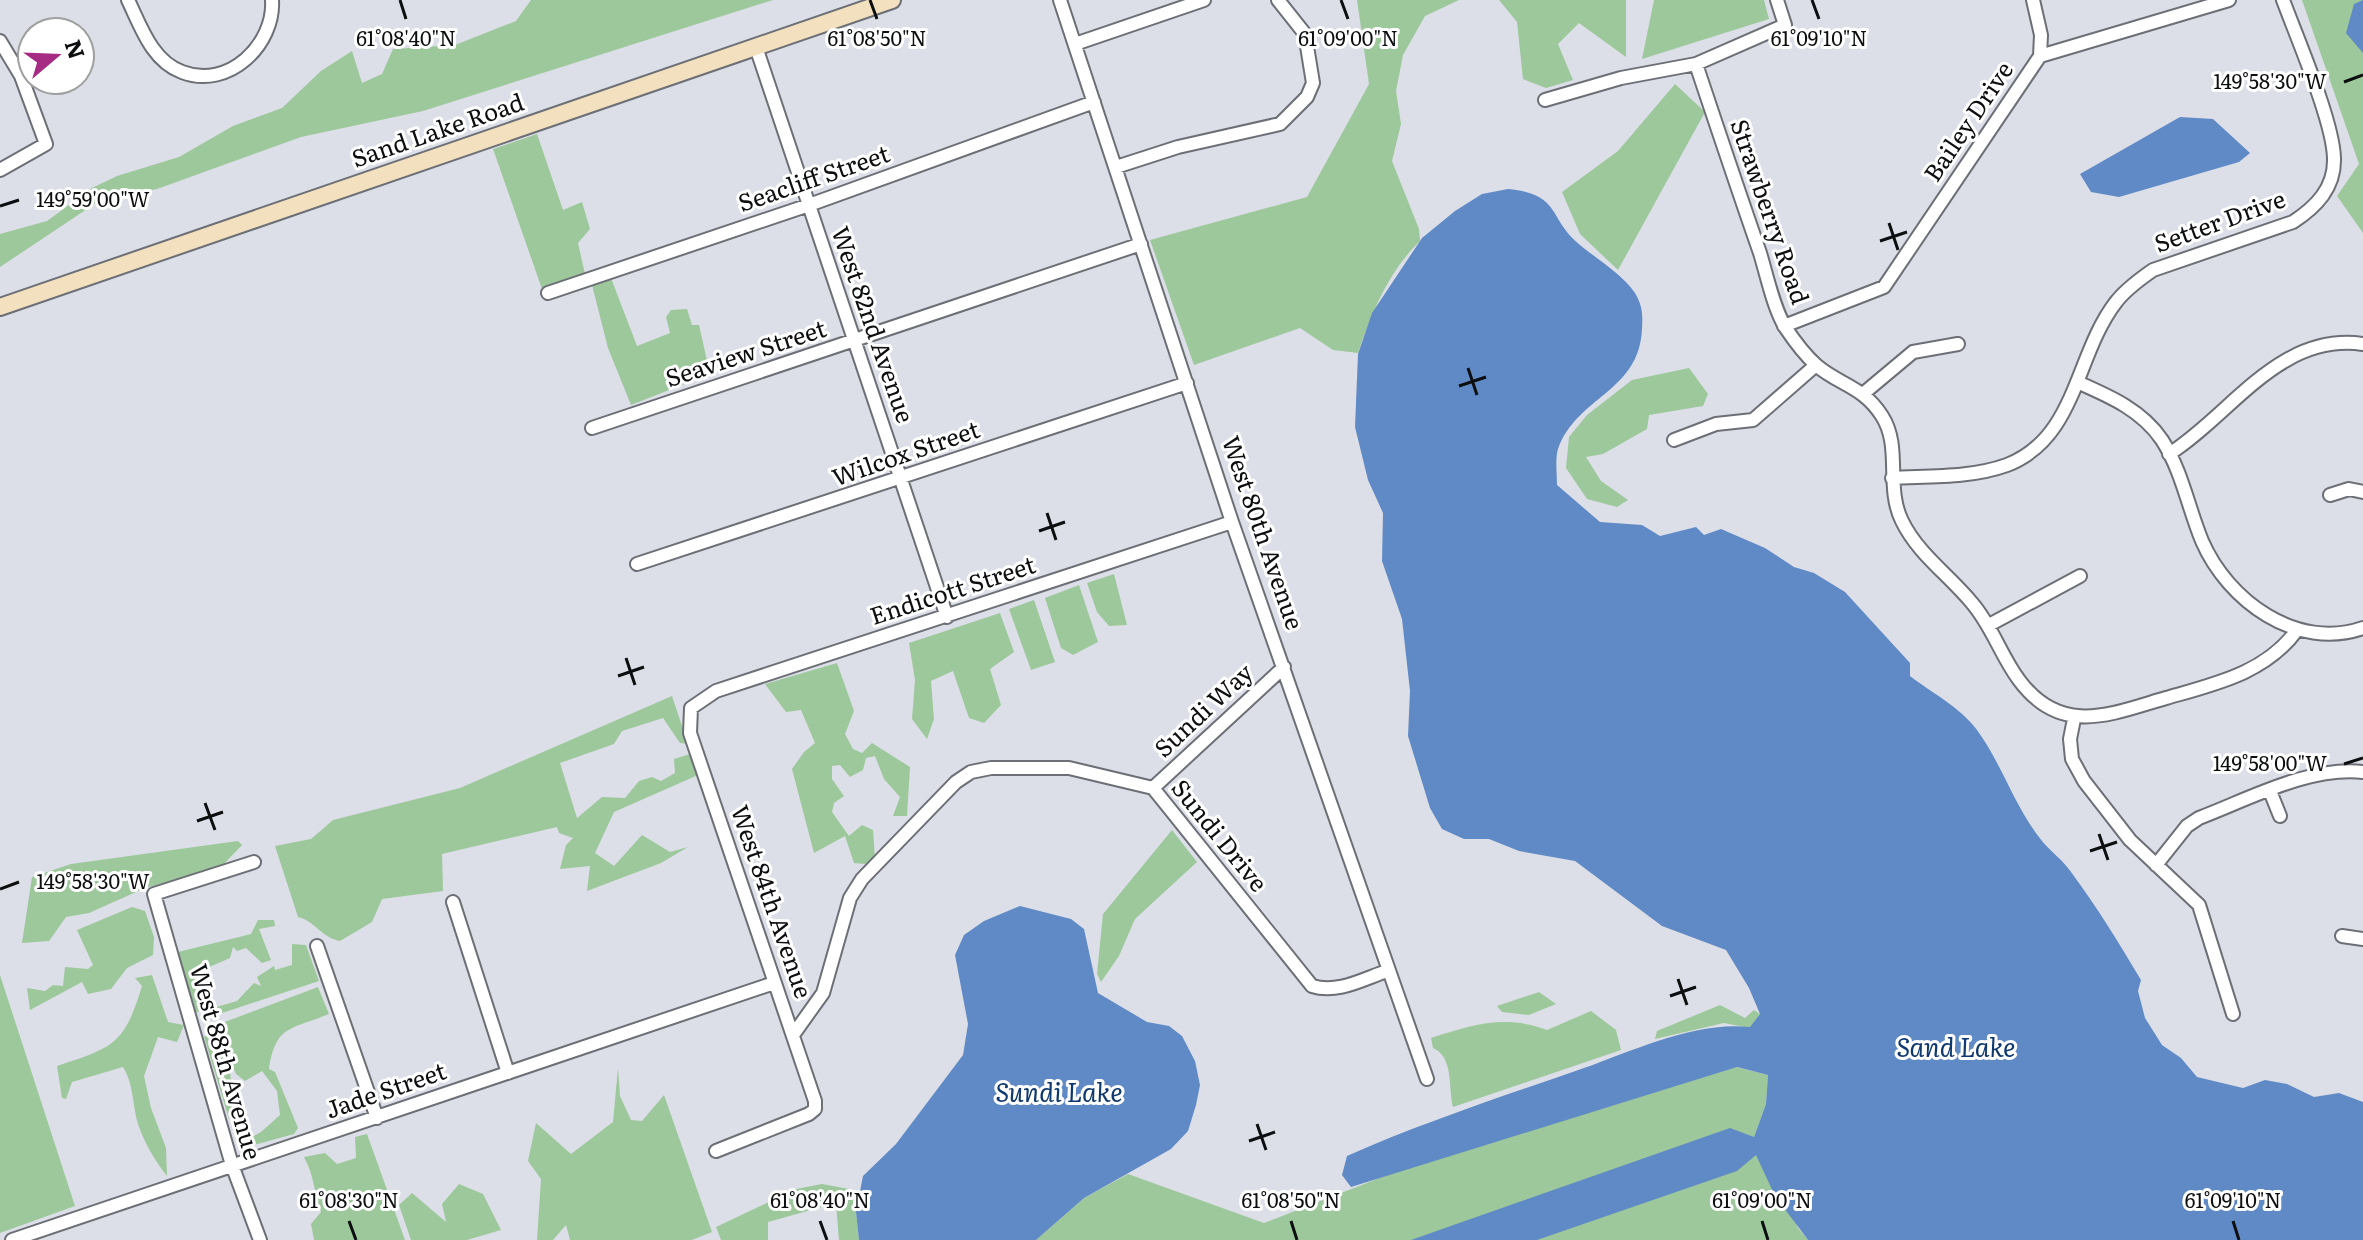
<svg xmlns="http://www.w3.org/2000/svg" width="2363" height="1240" viewBox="0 0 2363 1240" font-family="Literata,serif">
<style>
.green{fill:#9dc89b}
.water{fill:#608ac6}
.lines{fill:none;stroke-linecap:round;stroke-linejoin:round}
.street-casing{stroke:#6d6f76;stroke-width:16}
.secondary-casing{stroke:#6d6f76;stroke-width:20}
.street{stroke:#fff;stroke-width:12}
.secondary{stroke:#f2e0be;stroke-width:16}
.ticks{fill:none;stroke:#0d0e10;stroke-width:3}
.labels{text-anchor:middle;stroke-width:6;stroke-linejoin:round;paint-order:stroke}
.street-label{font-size:24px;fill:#0d0e10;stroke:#fff}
.water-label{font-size:26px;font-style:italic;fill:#0e3870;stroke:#fff}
.ticks-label{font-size:20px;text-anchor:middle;fill:#0d0e10;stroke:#fff;stroke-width:6;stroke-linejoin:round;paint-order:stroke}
</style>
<rect width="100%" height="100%" fill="#dcdfe7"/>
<!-- green -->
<path class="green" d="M531 0H773L423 111 301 137 157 189 99 201 0 267V234L47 221 92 188 117 176 179 157 233 126 282 108 321 71 352 51 362 83 382 74 393 49 455 45 516 21Z
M1357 0H1459L1425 16 1403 55 1396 91 1401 124 1392 161 1419 229 1420 241C1389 271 1372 311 1358 353L1333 350 1300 328 1194 365 1150 240 1307 197 1369 84Z
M1499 0H1626V57L1579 23 1558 44 1573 80 1546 88 1523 79 1517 22Z
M1654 0H1764L1769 19 1642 59Z
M2302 0H2363V233L2337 196 2359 164Z
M1675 84 1705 112 1618 270 1580 234 1562 192 1618 151Z
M537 134 563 210 582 202 590 229 578 243 585 274 542 289 493 149Z
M611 278 637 346 670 333 666 317 671 310 687 309 692 325H699L710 374 631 405 608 348 592 285Z
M1689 368 1708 394 1703 406 1649 415 1647 429 1603 454 1586 457 1601 481 1628 500 1617 507 1587 499 1566 468 1569 437 1587 415 1632 380Z
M1114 574 1127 625 1109 626 1097 612 1087 583Z
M1079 585 1098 642 1073 655 1061 648 1045 598Z
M1034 600 1055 662 1031 670 1009 609Z
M1000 613 1014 652 990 669 1001 705 984 723 969 718 953 671 931 681 934 719 927 739 912 719 915 680 909 643Z
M837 663 854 711 845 734 853 749 862 753 872 743 910 767 907 816H893L900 797 884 779 875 756 866 758 863 770 850 777 840 765 832 766V779L844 796 834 803 832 812 849 836 862 825 873 830 875 859 865 864 854 863 845 836 814 853 792 769 804 752 815 743 801 710 786 712 765 684Z
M672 696 688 744 680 743 663 718 622 731 614 744 560 763 577 818 602 797 625 798 639 781 652 777 661 781 675 773 674 759 690 754 698 775 614 812 595 853 614 866 642 835 670 852 688 847 661 863 587 891 590 866 560 869 566 845 573 838 559 833 557 827 442 854 443 891 382 899 372 922 340 941C322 938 315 921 298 917L275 846 311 839 333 820 460 788Z
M1172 830 1197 862 1135 919 1119 956 1101 982 1097 974 1103 914Z
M238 841 242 845 220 868 145 888 89 913 66 917 49 941 22 943 32 877 71 864Z
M132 907 145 911 154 937 153 955 127 968 111 989 88 994 82 982 30 1010 27 988 45 991 53 985 63 986 65 967 88 969 93 965 77 930Z
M258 920H274L275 926 259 929 271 960 262 963 246 948 237 951 233 947 230 958 207 968 205 1009 192 1014 174 953 251 934Z
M292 944 306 945 319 981 201 1020 213 1008 237 1001 254 983 261 986 257 977 274 966 275 970 292 965Z
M0 975 75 1206 0 1233Z
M152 975 168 1022 184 1025 177 1042 158 1037 144 1076 151 1108 166 1148 167 1176C155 1161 144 1142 138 1124 132 1103 134 1085 123 1067L72 1082 66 1099 62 1098 57 1066C114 1047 124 1045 142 986L135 978Z
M318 987 329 1014C290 1030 276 1025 269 1069L275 1072 298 1128 294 1134 240 1149V1144L261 1132 280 1115 277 1091 262 1071 245 1081 236 1074 214 1026Z
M1539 992 1556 1004 1529 1015 1502 1012 1497 1006Z
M1720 1005 1745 1018 1754 1010 1760 1014 1750 1028 1724 1023 1655 1039 1657 1031Z
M1591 1011 1616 1030 1621 1050 1453 1107C1448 1088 1454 1057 1433 1048L1431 1038C1472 1025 1505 1014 1547 1030Z
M210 1033 230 1072 235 1117 229 1119 204 1037Z
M1736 1067 1768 1075 1766 1104 1754 1137 1798 1228 1808 1240H1036L1084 1198 1128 1174 1264 1223 1400 1170Z
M618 1068 620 1096 631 1120 642 1121 664 1095 712 1232 692 1240H570L566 1225 553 1240H537L541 1179 528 1161 536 1123 571 1154 613 1122Z
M367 1134 405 1240H314L311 1224 321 1212C314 1192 314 1175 304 1157L325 1153 337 1164 356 1158 355 1137Z
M459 1184 483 1194 501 1230 467 1240H411L399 1205 412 1193 446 1222 442 1204Z
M822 1184 860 1191 856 1212 859 1240H839L836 1203 768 1222V1240H721L716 1227 796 1189Z"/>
<!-- water -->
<path class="water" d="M2363 0V53L2346 33 2354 4Z
M2180 117 2213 119 2250 153 2239 162 2119 197 2091 192 2080 174Z
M1508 189C1562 194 1547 218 1580 245 1597 259 1623 275 1635 293 1642 305 1643 314 1642 328 1640 392 1577 396 1558 449 1555 459 1557 474 1557 485L1600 522 1642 525 1660 536 1696 527 1704 535 1721 529 1765 548 1794 567 1814 573 1845 592 1910 663V676C1932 693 1960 707 1977 730 2002 764 2014 806 2042 841 2051 852 2063 860 2071 872 2097 907 2119 943 2141 980L2138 991 2145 1018 2162 1045 2181 1058 2197 1077 2243 1088 2265 1080 2287 1084 2314 1097 2339 1093 2363 1102V1240H1808L1775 1196 1756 1155 1737 1171 1537 1240H1411L1730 1128 1754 1137 1766 1104 1768 1075 1737 1067 1351 1187 1342 1175 1347 1156C1424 1122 1504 1096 1584 1068 1635 1050 1695 1021 1750 1027L1760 1014 1749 988 1726 950 1662 926 1575 861 1519 851 1489 839H1464L1442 829 1430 808 1408 736 1410 691 1402 619 1382 561 1383 513 1368 480 1355 427 1358 354 1372 313 1422 238 1455 211 1482 194Z
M1020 906 1071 919 1084 929 1098 993 1147 1022 1169 1026 1182 1036 1195 1061 1200 1085 1196 1105 1188 1131 1171 1149 1084 1198 1036 1240H859L856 1212 863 1176 896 1144 963 1055 968 1024 955 955 964 935 984 921Z"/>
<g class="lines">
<defs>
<path id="street" d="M128 0C141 27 152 61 182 72 229 90 275 44 272 0
M1060 0 1232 522 1427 1079
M2033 0 2041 35 2040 56
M0 41 21 76 46 144 0 170
M1075 44 1204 0
M756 47 947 617
M1696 64C1717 127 1738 190 1760 253 1767 276 1773 306 1785 327 1793 339 1805 355 1816 365 1839 385 1863 386 1882 416 1902 447 1885 487 1902 521 1918 554 1949 575 1972 603 1992 626 2001 656 2019 680 2061 737 2111 714 2166 698 2215 684 2266 673 2297 630
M1545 100 1621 78 1696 64 1785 25 1777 0
M1116 167 1178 147 1280 124 1307 97 1313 83 1305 34 1278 0
M548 293 809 205 1094 102
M1784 326 1884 287 2040 56 2229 0
M2077 382C2109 396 2142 410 2162 440 2182 471 2188 507 2202 541 2228 601 2297 651 2363 628
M1864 393 1913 352 1958 344
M592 428 1141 244
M1674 440 1716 424 1753 420 1816 365
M2169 454C2231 415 2279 332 2363 344
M1892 478C1930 476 1971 478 2007 465 2077 438 2075 355 2116 302 2126 289 2140 279 2153 270L2293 222C2316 207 2335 188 2334 158 2333 121 2297 38 2283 0
M2330 495 2349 489 2363 492
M637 564 1187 383
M1989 625 2080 576
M2074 719 2070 739 2072 759 2084 781 2130 840 2199 905 2233 1014
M1153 788 1284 667
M2270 791 2280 816
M254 862 154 894 232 1165 260 1240
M2156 865 2187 826 2199 818C2249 799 2309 766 2363 772
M453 902 508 1073
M2342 936 2363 939
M317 946 377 1118
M793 1035 823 993 850 898 862 879 956 782 971 772 991 768H1069L1153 788 1312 986C1338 994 1363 979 1387 971
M716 1151 809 1114 815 1109V1101L690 733 691 708 716 691 1232 522
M12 1240 774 983"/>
<path id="secondary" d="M0 307 892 0"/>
</defs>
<!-- street casing -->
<use href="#street" class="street-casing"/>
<!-- secondary casing -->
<use href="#secondary" class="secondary-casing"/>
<!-- street -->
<use href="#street" class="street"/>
<!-- secondary -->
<use href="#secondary" class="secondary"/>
</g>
<!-- ticks -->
<path class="ticks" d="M400 0 406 19M870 0 877 19M1341 0 1348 19M1812 0 1819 19M2344 82 2363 75M0 206 19 200M1889 223 1898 250M1880 241 1907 232M1468 368 1477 395M1459 386 1486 377M1047 513 1056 540M1039 531 1065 522M626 658 635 685M618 676 644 667M2344 764 2363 758M205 803 215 830M197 821 223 812M2099 834 2108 860M2090 851 2117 842M0 889 19 882M1678 979 1687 1005M1670 996 1696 987M1257 1124 1266 1150M1249 1141 1275 1132M349 1221 356 1240M820 1221 827 1240M1291 1221 1297 1240M1762 1221 1768 1240M2233 1221 2239 1240"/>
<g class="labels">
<!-- street labels -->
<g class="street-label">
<text transform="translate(1969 122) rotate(-56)" y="8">Bailey Drive</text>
<text transform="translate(438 131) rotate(-19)" y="8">Sand Lake Road</text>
<text transform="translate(814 179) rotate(-19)" y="8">Seacliff Street</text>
<text transform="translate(1769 212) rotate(71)" y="8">Strawberry Road</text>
<text transform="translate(2220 222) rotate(-20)" y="8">Setter Drive</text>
<text transform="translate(872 325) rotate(71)" y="8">West 82nd Avenue</text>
<text transform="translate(746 354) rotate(-18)" y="8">Seaview Street</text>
<text transform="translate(906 454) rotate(-19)" y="8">Wilcox Street</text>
<text transform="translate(1262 533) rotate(71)" y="8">West 80th Avenue</text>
<text transform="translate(953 591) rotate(-18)" y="8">Endicott Street</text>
<text transform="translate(1204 711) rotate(-43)" y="8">Sundi Way</text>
<text transform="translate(1219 836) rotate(51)" y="8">Sundi Drive</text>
<text transform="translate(771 902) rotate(71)" y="8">West 84th Avenue</text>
<text transform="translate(225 1062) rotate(74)" y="8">West 88th Avenue</text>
<text transform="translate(386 1091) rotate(-19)" y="8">Jade Street</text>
</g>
<!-- water labels -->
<g class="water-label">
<text x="1956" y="1057">Sand Lake</text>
<text x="1059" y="1102">Sundi Lake</text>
</g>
</g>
<g class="ticks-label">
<text x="406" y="46">61°08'40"N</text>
<text x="877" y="46">61°08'50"N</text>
<text x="1348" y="46">61°09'00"N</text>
<text x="1819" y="46">61°09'10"N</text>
<text x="2270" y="89">149°58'30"W</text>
<text x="93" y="207">149°59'00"W</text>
<text x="2270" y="771">149°58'00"W</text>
<text x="93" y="889">149°58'30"W</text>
<text x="349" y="1208">61°08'30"N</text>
<text x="820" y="1208">61°08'40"N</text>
<text x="1291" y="1208">61°08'50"N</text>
<text x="1762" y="1208">61°09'00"N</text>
<text x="2233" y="1208">61°09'10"N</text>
</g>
<!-- north arrow -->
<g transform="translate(56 56) rotate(71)"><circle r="38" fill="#ffffff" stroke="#9e9f9f" stroke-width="2"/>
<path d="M0-6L14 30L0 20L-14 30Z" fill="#a52c82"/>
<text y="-12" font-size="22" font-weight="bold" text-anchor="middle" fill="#0d0e10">N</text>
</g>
</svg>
